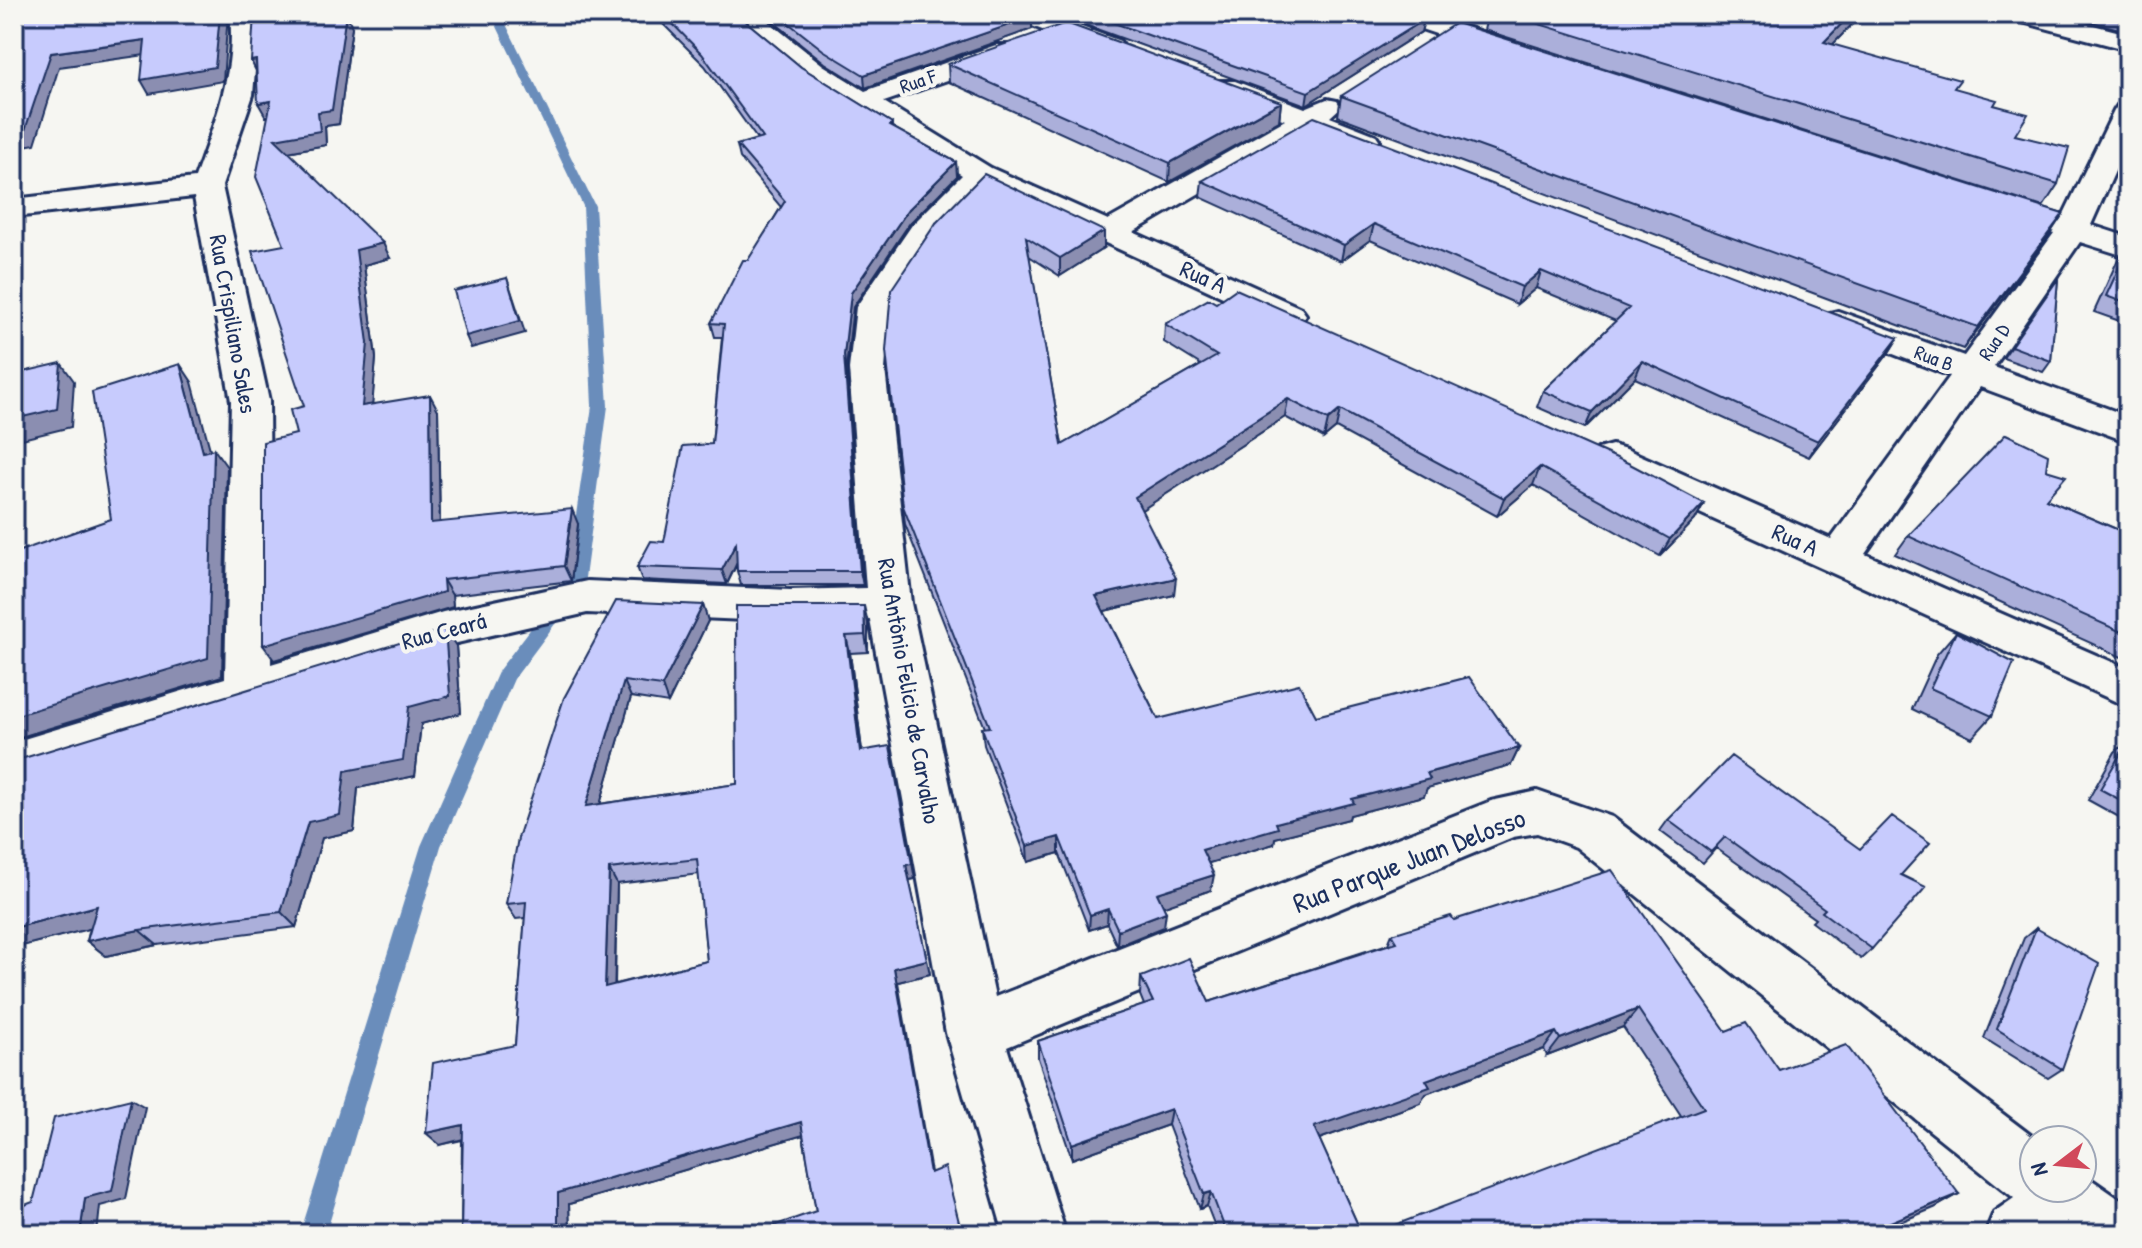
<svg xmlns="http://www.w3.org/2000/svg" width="2142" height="1248" viewBox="0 0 2142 1248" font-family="'Patrick Hand',sans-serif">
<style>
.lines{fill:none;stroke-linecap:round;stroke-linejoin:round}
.stream{fill:#6a8dbb;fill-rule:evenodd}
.minor-casing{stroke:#1b2f5e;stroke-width:6}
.minor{fill:#f6f6f2;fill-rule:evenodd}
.wall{fill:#abafda;stroke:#1b2f5e;stroke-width:2;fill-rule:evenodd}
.shaded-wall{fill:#8b8eb1;stroke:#1b2f5e;stroke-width:2}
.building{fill:#c7cbfd;stroke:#1b2f5e;stroke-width:2;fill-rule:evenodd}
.labels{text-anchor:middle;stroke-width:8;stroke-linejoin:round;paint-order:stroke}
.far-street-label{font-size:20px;fill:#1b2f5e;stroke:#f6f6f2}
.street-label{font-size:24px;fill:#1b2f5e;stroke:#f6f6f2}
.near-street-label{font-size:28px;fill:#1b2f5e;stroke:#f6f6f2}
</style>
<rect width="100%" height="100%" fill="#f6f6f2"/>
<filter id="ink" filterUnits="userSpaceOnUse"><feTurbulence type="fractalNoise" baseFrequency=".0125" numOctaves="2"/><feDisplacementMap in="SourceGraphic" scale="16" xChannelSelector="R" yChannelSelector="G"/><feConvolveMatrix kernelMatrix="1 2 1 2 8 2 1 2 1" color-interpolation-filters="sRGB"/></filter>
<g filter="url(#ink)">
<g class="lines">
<!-- stream -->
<path class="stream" d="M491 14H501L595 206 608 406 584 585 514 679 441 846 326 1234H300L421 846 499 670 566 583 592 406 583 206Z"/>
<defs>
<path id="minor" d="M230 14H256L258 33 253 95 222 186 269 401 271 664 443 612 587 581 790 590 866 588 849 369 856 307 912 225 962 175 805 77 730 14H759L823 65 865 91 996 45H1014L1018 51 1014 57 884 102 991 168 1108 220 1285 120 1215 93 1211 87 1215 81H1235L1305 108 1327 99 1337 101 1341 107 1330 117 1376 135 1380 141 1376 147C1355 153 1329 137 1309 129L1133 232 1301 308 1306 315 1301 322 1289 325 1277 322 984 187 935 238 890 307 885 369 911 603 995 997 1491 801 1537 791 1612 817 2037 1140H2034V1188H2082V1173L2128 1205V1234H1985L1994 1212 2014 1198 1576 847 1537 833 1513 837 1007 1047 1066 1234H1004L946 1033 870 620 790 622 587 613 444 646 14 782V742L225 678 231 401 194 197 14 217V199L195 178C214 124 236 73 230 14Z
M1010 14H1046L1120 41 1124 47 1120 53H1102L1014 19Z
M1387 14H1425L1514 42 1518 48 1514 54H1496L1391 19Z
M2007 14H2050L2128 34V50L2011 19Z
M2128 103V142L2091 225 2128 237V257L2080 242 1994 367 2128 416V442L1980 387 1865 554 2128 669V707L1598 467 1593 458 1598 449 1612 445 1626 449 1831 539 1950 376 1826 328 1821 321 1826 314 1838 311 1964 356 2054 233 1990 213 1985 206 1990 199 2001 197 2063 216 2114 111 2118 105Z"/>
</defs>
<!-- minor casing -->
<use href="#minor" class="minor-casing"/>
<!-- minor -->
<use href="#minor" class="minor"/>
</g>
<!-- wall -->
<path class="wall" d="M653 14H737L801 67 892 123V127L956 162 957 176 910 223 853 307 846 369 863 585H741L737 571V564L727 584 642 580 637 567 664 542 712 444 722 337H715L711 323 781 207 740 158 737 145 757 139 705 66Z
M764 14H1024L1032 29 865 88 825 63Z
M1055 14H1406L1424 20 1421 32 1306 105Z
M1488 14H1862L1832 45 1955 89 1994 105 2015 135 2058 184 2043 207 1484 30Z
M2059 14H2128V31Z
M254 20 352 27 339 124 325 126 326 145 288 152 390 258 364 265 376 358 372 404 438 410 440 522 578 524 571 581 452 595 453 607 274 660 296 434 304 406 268 117H266Z
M948 64 1281 102 1279 121 1169 182 949 82Z
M1341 96 2063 214 2049 235 1963 349 1338 116Z
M1202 181 1898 338 1888 354 1809 457 1635 378 1585 428 1537 407 1543 391 1616 321 1536 288 1517 304 1370 240 1341 261 1200 197Z
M936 223 1104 248 1060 276 1029 256 1062 445 1201 365 1164 342 1165 324 1216 303 1704 503 1695 520 1660 556 1533 485 1497 516 1336 428 1324 438 1285 417 1141 510 1174 595 1104 611 1158 719 1316 716 1519 748 1511 765 1427 788 1424 796 1350 815 1349 819 1275 838 1274 844 1208 863 1211 890 1163 906 1164 927 1117 946 1107 924 1089 930 1059 853 1028 862 984 745 982 728H985L905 524 903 506Z
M2128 246V324L2094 312 2119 257Z
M2058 279 2051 361 2043 372 2003 358Z
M2046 470V499L2128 534V660L1895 554 1908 536Z
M703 605 708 621 668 703 631 697 600 804 737 784 736 606 868 623V652L850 653 862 751 915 879 909 880 930 974 898 982 816 1211 803 1135 569 1204 570 1234H461L462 1140 440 1145 515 1045 525 918 516 919 506 904 564 698ZM699 874 707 961 615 984 617 884Z
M1956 632 1992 716 1972 738 1912 709 1937 654Z
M456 646 461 713 421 724 415 776 358 788 354 831 322 838 296 927 157 945 106 956 87 941 90 928 14 948V761Z
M2128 741V822L2088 800 2115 752Z
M1668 820 1860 849 1901 875 1872 949 1861 959 1812 922 1815 919 1716 848 1703 863 1660 831Z
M1454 920 1726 1031 1779 1070 1959 1194 1934 1208 1682 1117 1623 1027 1547 1056 1544 1049 1426 1094 1420 1103 1319 1139 1362 1234H1218L1207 1206 1200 1209 1168 1125 1072 1159 1038 1058V1041L1144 1005 1140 995 1141 977 1209 1002 1388 944 1392 934Z
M2036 928 2062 1069 2048 1078 1984 1038 2024 938Z"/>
<!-- shaded-wall -->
<path class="shaded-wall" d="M220 14H228L223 81 149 94 141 80Z
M347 14 352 27 339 124 325 126 326 145 282 153 275 139 318 112Z
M1851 14H1862L1814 64 1824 42Z
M1032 17V29L865 88 864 75Z
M1424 20 1421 32 1306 105 1308 92Z
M145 40 153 54 59 67 35 144 14 148V132L51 53Z
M256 60 258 75 251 61Z
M271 101 279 115 266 117 258 103Z
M1281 102 1279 121 1169 182 1170 163Z
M956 162 957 176 910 223 853 307 846 369 863 585 860 571 844 355 851 293 908 210Z
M2063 214 2049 235 1963 349 1978 327Z
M1374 224 1370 240 1341 261 1344 245Z
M1104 231V248L1060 276V258Z
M383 243 390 258 364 265 376 358 371 421 362 406 356 250Z
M1541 271 1536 288 1517 304 1522 287Z
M507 278 525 333 471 348 466 336Z
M1898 338 1888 354 1809 457 1818 441Z
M1642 361 1635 378 1585 428 1592 412Z
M61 363 74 381 71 427 14 441V419Z
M180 364 192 382 214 464V449L227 467 222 676 14 739V716L203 452Z
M430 395 438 410 440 538 431 523Z
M1288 399 1285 417 1134 515 1135 497Z
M1340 410 1336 428 1324 438 1328 420Z
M1540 467 1533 485 1497 516 1504 498Z
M1704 503 1695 520 1660 556 1670 539Z
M572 509 578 524 571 581 564 566Z
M736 543 740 556 727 584 722 570Z
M1176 578 1174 595 1096 613V596Z
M443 580 452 595 453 607 274 660 263 645Z
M703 605 708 621 668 703 662 686Z
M864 606 868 623V652L865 635Z
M445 629 456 646 461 713 421 724 415 776 358 788 354 831 322 838 296 927 281 912 308 822 345 771 409 707Z
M846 636 850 653 864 767 860 751Z
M624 681 631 697 595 822 586 806Z
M1519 748 1511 765 1427 788 1424 796 1350 815 1349 819 1275 838 1274 844 1199 866 1202 850 1276 823 1352 799 1427 773Z
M893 761 915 879 909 880 906 865Z
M1059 837V853L1028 862 1027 846Z
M609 869 617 884 614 1000 605 987Z
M1214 875 1211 890 1156 909 1157 893Z
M97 906 116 922 14 948V928Z
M1108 909 1107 924 1089 930 1090 915Z
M1166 912 1164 927 1117 946 1118 930Z
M139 930 157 945 106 956 87 941Z
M927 960 930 974 898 982 933 1184 894 968Z
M1638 1009 1623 1027 1547 1056 1560 1039Z
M1556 1032 1544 1049 1426 1094 1420 1103 1308 1143 1314 1127 1426 1080Z
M131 1099 145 1107 126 1199 100 1206 97 1234H80L85 1198Z
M1171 1109 1168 1125 1072 1159V1144Z
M801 1122 807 1134 569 1204 570 1234H558V1193Z
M463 1125 475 1136 440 1145 426 1133Z
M1211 1192 1207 1206 1200 1209 1204 1194Z
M1959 1194 1934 1208 1871 1234 1888 1223Z"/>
<!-- building -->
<path class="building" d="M14 14H220L215 67 141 80 145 40 51 53 25 130 14 132Z
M254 14H346L332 110 318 112 320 131 275 139 383 243 356 250 368 343 362 406 430 395 431 523 572 509 564 566 443 580 444 592 263 645V442L296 434 290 410 304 406 252 251 284 245 256 177 271 101 258 103 256 60 251 61Z
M663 14H737L801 67 892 123 890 126 956 162 908 210 851 293 844 355 860 571H737L736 543 722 570 637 567 651 541 664 542 683 446 712 444 724 324 711 323 743 260H748L785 201 737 145 763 138 702 54Z
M777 14H1024L1032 17 864 75 823 50Z
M1089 14H1406L1424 20 1308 92Z
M1507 14H1851L1824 42 1960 80 1954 88 1997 100 1994 105 2028 114 2015 135 2069 148 2058 184Z
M1066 23 1281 102 1170 163 948 64Z
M1456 23 2063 214 1978 327 1341 96Z
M1314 117 1898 338 1818 441 1642 361 1592 412 1543 391 1629 308 1541 271 1522 287 1374 224 1344 245 1202 181Z
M984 174 1104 231 1060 258 1026 237 1062 445 1217 356 1165 324 1209 299 1216 303 1236 289 1628 463 1704 503 1670 539 1540 467 1504 498 1340 410 1328 420 1288 399 1135 497 1176 578 1096 596 1158 719 1299 684 1316 716 1469 677 1519 748 1427 773 1430 779 1352 799 1354 803 1276 823 1278 828 1202 850 1214 875 1157 893 1166 912 1118 930 1108 909 1090 915 1059 837 1027 846 982 728 990 727 903 506 886 351 891 290 936 223Z
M2128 248V304L2106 296Z
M507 278 520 321 466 336 454 291Z
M2058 279 2051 361 2011 346Z
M61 363 57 409 14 419V374Z
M180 364 203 452 214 449 208 658 14 716V553L111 519 92 392Z
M2006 434 2048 454 2046 470 2066 476 2046 499 2128 534V635L1908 536Z
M616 601 703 605 662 686 624 681 586 806 737 784 736 606H864L865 635 846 636 860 751 890 746 912 864 906 865 927 960 894 968 930 1173 945 1167 962 1234H750L816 1211 801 1122 558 1193V1234H461L463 1125 426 1133 433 1063 515 1045 526 902 506 904 518 838 564 698ZM697 859 707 961 605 987 609 869Z
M445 629 450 696 409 707 403 760 345 771 340 815 308 822 281 912 139 930 87 941 97 906 14 928V761Z
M1956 632 2014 663 1992 716 1930 688Z
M2128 741V804L2100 789Z
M1731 756 1860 849 1892 816 1930 843 1901 875 1926 887 1872 949 1822 912 1825 909 1725 837 1711 852 1668 820Z
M1612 870 1726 1031 1746 1023 1779 1070 1846 1045 1959 1194 1888 1223 1894 1231 1888 1234H1371L1704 1108 1638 1009 1560 1039 1556 1032 1426 1080 1430 1087 1314 1127 1362 1234H1227L1211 1192 1204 1194 1171 1109 1072 1144 1038 1041 1153 1002 1141 977 1189 958 1209 1002 1397 942 1392 934 1451 916 1454 920Z
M2036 928 2099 964 2062 1069 1997 1029Z
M131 1099 112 1191 85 1198 80 1234H14V1209L33 1202 54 1118Z"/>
</g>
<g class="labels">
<!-- far-street labels -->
<g class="far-street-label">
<text transform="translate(918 81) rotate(-19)" y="7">Rua F</text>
<text transform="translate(1994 342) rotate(-56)" y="7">Rua D</text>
<text transform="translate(1934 358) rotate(21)" y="7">Rua B</text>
</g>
<!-- street labels -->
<g class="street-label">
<text transform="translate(1203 277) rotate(24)" y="8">Rua A</text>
<text transform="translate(233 324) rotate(80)" y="8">Rua Crispiliano Sales</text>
<text transform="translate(1795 540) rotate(24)" y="8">Rua A</text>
<text transform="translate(444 631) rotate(-15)" y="8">Rua Ceará</text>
<text transform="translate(909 691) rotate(80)" y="8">Rua Antônio Felicio de Carvalho</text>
</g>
<!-- near-street labels -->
<g class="near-street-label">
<text transform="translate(1409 860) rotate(-21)" y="10">Rua Parque Juan Delosso</text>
</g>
</g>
<!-- margin -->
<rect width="2142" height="1248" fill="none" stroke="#f6f6f2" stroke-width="48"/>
<rect x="24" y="24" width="2094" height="1200" fill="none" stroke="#1b2f5e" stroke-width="3" filter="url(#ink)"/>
<!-- north arrow -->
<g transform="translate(2058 1164) rotate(254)"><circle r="38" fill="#f6f6f2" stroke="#9ea6b7" stroke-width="2"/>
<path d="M0-6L14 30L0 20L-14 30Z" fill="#d1495b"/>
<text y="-12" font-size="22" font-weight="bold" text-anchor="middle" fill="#1b2f5e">N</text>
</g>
</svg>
